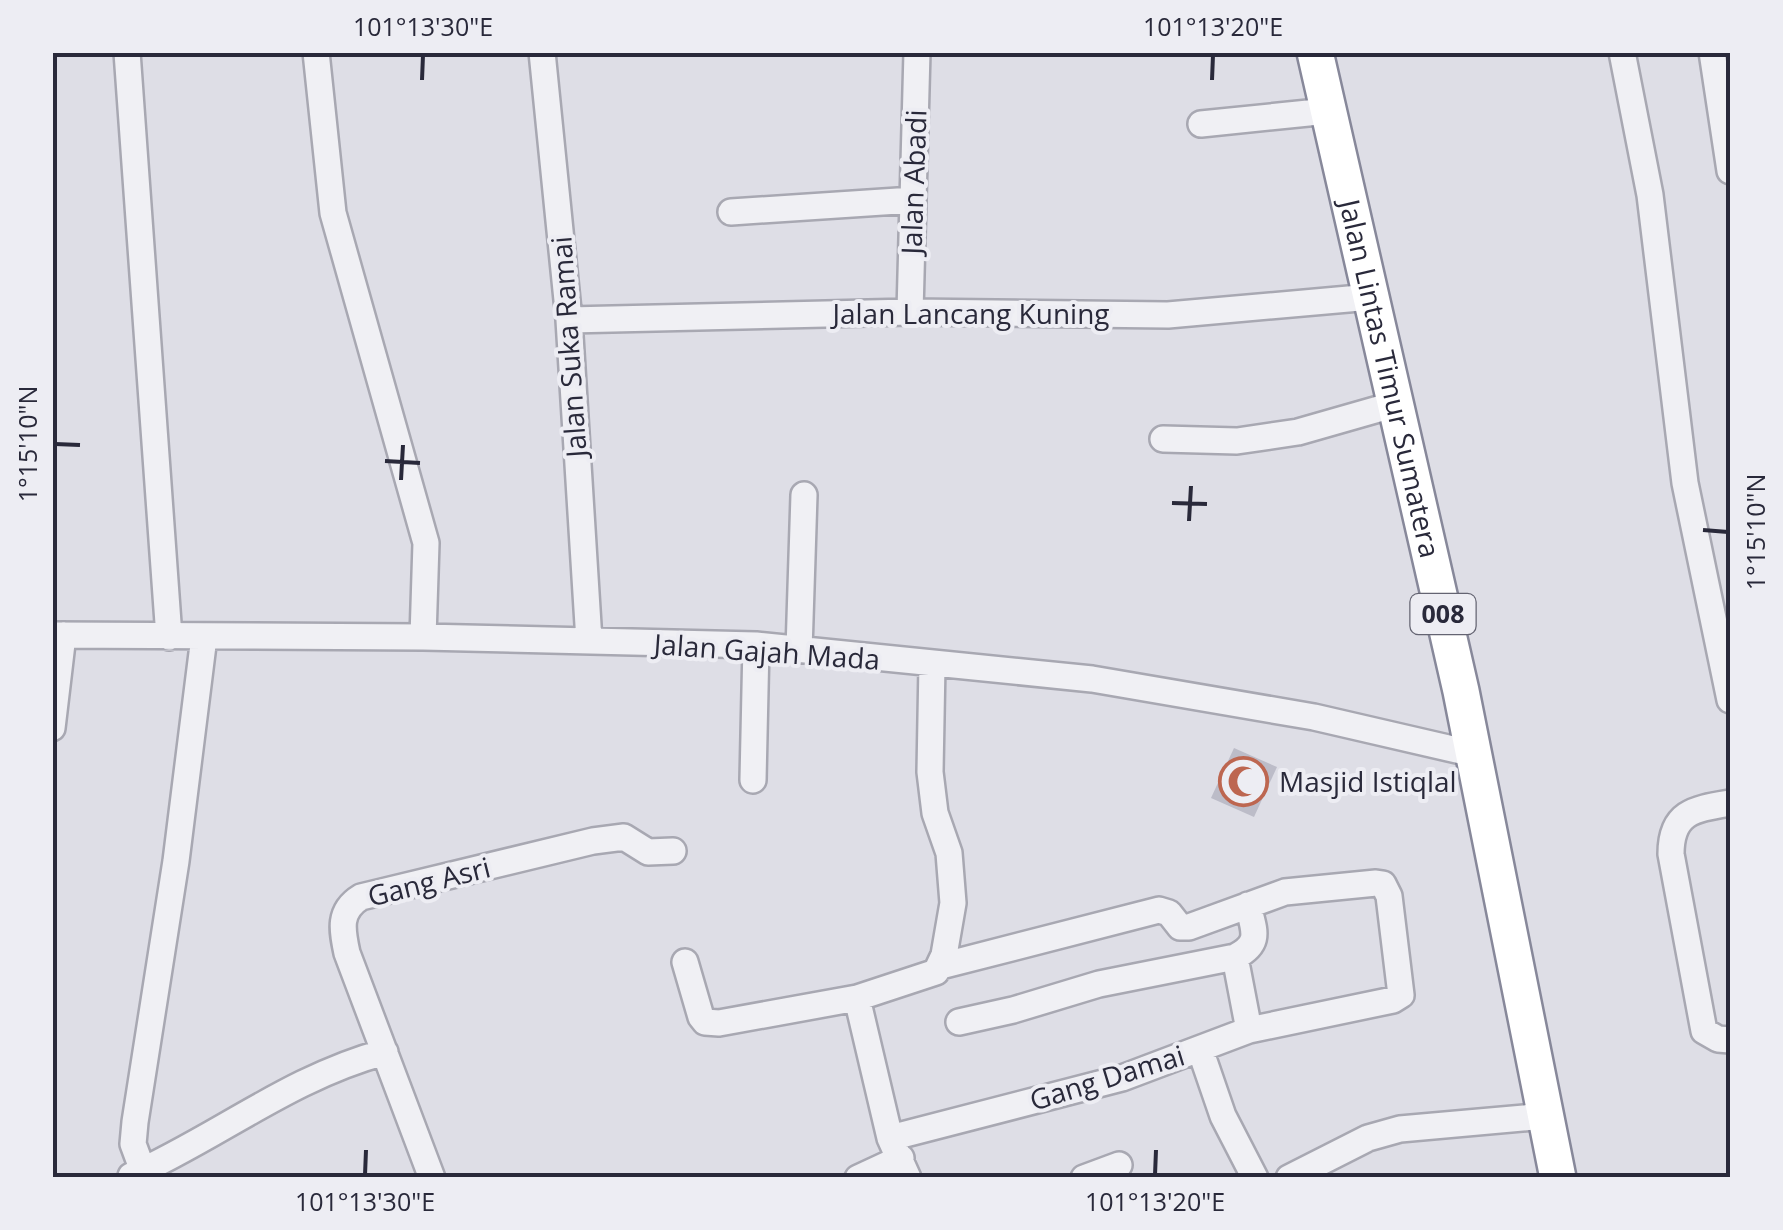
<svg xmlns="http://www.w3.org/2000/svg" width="1783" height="1230" viewBox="0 0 1783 1230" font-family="'Open Sans',sans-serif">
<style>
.building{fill:#bcbcc8}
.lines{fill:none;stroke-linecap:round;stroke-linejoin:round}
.minor-casing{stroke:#a8a8b2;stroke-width:30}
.highway-casing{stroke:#87889a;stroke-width:40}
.minor{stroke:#f0f0f4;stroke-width:25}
.highway{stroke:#fff;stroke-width:35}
.ticks{fill:none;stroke:#29293a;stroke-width:4}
.labels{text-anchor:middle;stroke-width:8;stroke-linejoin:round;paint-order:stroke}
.shield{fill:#ededf3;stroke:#646472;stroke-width:2.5}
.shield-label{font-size:25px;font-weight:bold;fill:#29293a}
.street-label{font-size:28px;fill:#29293a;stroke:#ededf3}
.poi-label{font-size:28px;fill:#29293a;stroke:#ededf3;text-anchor:start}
.neatline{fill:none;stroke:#29293a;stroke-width:4}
.ticks-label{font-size:25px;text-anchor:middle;fill:#29293a}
</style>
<rect width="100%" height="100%" fill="#dedee6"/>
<!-- building -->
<path class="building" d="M1234 748 1277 767 1254 817 1211 798Z"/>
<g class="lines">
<defs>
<path id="minor" d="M127 52 169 637
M316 52 333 213 426 543 423 637
M542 52 569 320 589 641
M1622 52 1650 195 1685 483 1730 700
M1712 52 1730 171
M1201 124 1328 111
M731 212 913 200
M910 312 917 52
M569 320 910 312 1168 315 1371 297
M1163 439 1237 441 1298 432 1396 404
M52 635 423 637 756 645 1092 679 1314 717 1474 754
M799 650 804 495
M52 728 63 635
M753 780 756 645
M1730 803C1694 809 1671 812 1671 854L1704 1031 1718 1039 1730 1040
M1235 957 1249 1030
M685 962 701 1017 705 1022 719 1023 857 998
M959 1022 1013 1010 1099 984 1235 957C1262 943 1254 931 1248 905
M1200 1049 1223 1116 1255 1178
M890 1138 1122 1078 1249 1030 1393 1000 1401 995 1389 896 1383 884 1376 883 1285 892 1189 927H1180L1169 913 1159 910 941 966
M143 1171 133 1144 135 1122 176 861 204 637
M131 1176C218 1137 291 1077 385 1052
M432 1178 347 953C342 930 338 911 361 897L593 841 624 837 648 852 673 851
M858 1178 901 1158
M908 1178 890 1138 857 998 936 972 944 955 953 903 949 853 935 813 930 772 932 664
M1084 1178 1119 1165
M1289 1178 1368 1138 1400 1129 1545 1116"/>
<g id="highway">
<path id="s1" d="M1315 52 1461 691 1558 1178"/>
</g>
</defs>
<!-- minor casing -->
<use href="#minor" class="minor-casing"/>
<!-- highway casing -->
<use href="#highway" class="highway-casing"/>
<!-- minor -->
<use href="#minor" class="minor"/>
<!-- highway -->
<use href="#highway" class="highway"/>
</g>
<!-- ticks -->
<path class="ticks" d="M422 80 423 55M1212 80 1213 55M55 444 80 445M385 461 420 463M401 480 403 445M1172 503 1207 504M1189 521 1191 486M1703 530 1728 532M365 1175 366 1150M1155 1175 1156 1150"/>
<!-- icons -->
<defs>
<symbol id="mosque-ring" viewBox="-11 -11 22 22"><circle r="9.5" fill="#ededf3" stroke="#bd6650" stroke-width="1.5"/><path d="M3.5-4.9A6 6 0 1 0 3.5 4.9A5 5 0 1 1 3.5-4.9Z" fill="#bd6650"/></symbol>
</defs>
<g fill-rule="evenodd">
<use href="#mosque-ring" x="1216" y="754" width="55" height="55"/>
</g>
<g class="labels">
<!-- shield labels -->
<rect class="shield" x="1410.5" y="594" width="65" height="40" rx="8"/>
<g class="shield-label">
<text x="1443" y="623">008</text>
</g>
<!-- street labels -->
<g class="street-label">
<text transform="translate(914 182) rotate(-88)" y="10">Jalan Abadi</text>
<text x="971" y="324">Jalan Lancang Kuning</text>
<text transform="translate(569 347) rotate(-94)" y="10">Jalan Suka Ramai</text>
<text dy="10" stroke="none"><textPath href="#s1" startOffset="335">Jalan Lintas Timur Sumatera</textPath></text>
<text transform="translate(767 652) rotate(4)" y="10">Jalan Gajah Mada</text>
<text transform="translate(429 882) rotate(-14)" y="10">Gang Asri</text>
<text transform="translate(1107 1078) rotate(-17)" y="10">Gang Damai</text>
</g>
<!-- poi labels -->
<g class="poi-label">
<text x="1279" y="792">Masjid Istiqlal</text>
</g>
</g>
<!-- border -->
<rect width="1783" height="1230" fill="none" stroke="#ededf3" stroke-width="110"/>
<rect x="55" y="55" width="1673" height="1120" class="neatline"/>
<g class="ticks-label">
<text x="423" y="36">101°13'30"E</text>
<text x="1213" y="36">101°13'20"E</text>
<text transform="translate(28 444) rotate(-90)" y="9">1°15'10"N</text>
<text transform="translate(1756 532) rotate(-90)" y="9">1°15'10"N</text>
<text x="365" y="1211">101°13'30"E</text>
<text x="1155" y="1211">101°13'20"E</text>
</g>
</svg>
